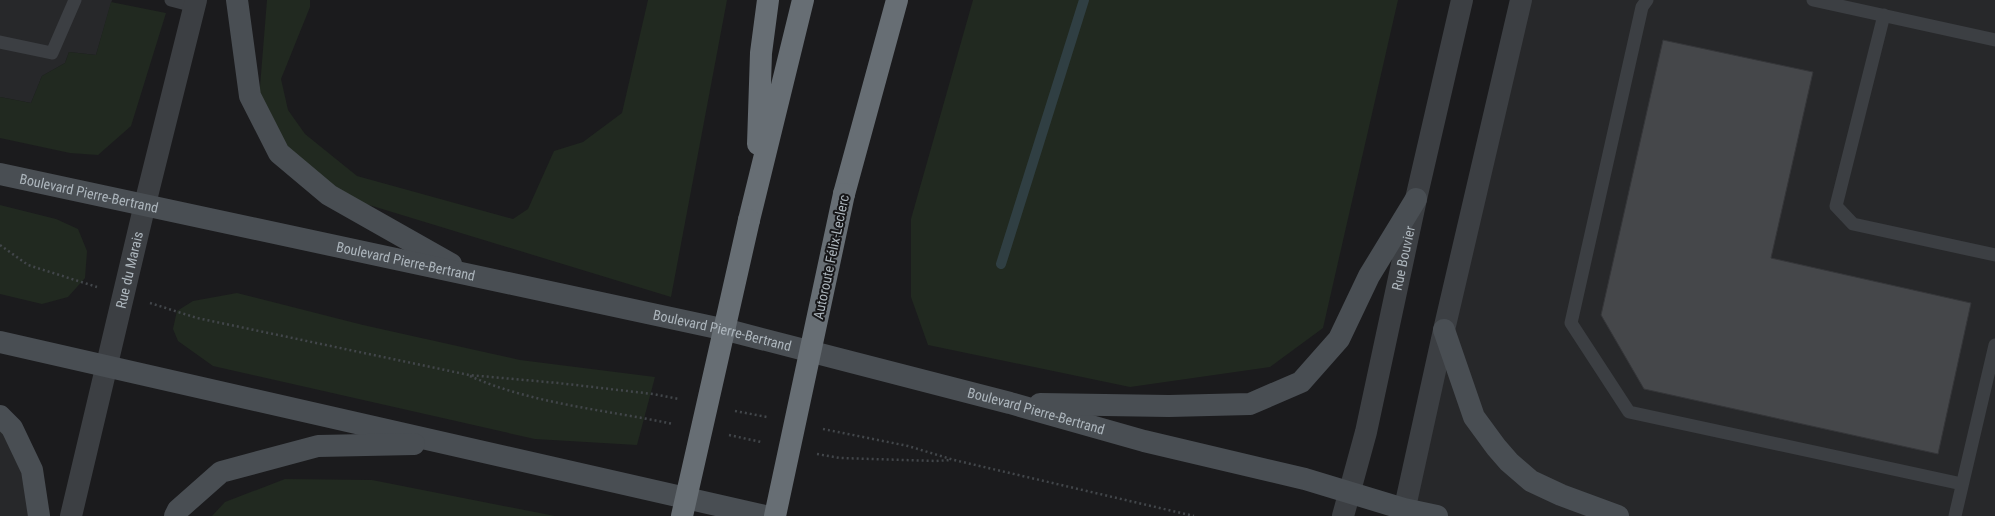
<svg xmlns="http://www.w3.org/2000/svg" width="1995" height="516" viewBox="0 0 1995 516" font-family="'Roboto Condensed',sans-serif">
<style>
.built{fill:#27282a}
.green{fill:#212920}
.lines{fill:none;stroke-linecap:round;stroke-linejoin:round}
.stream{stroke:#303f43;stroke-width:10}
.building{fill:#45474a;stroke:#353639}
.path{stroke:#42464a;stroke-width:2.5;stroke-dasharray:2 3;stroke-linecap:butt}
.service{stroke:#3c3f43;stroke-width:13}
.tertiary{stroke:#3c3f43;stroke-width:22}
.secondary{stroke:#494e53;stroke-width:22}
.motorway{stroke:#676e74;stroke-width:22}
.motorway-bridge{stroke:#676e74;stroke-width:22}
.labels{text-anchor:middle;stroke-width:4;stroke-linejoin:round;paint-order:stroke}
.street-label{font-size:14px;fill:#adb6bd;stroke:#161618}
</style>
<rect width="100%" height="100%" fill="#1b1b1d"/>
<!-- built -->
<path class="built" d="M0 0H112L96 55 69 52 65 63 42 76 31 103 0 97Z
M1524 0H1995V516H1403Z
M0 418 38 504 36 516H0Z"/>
<!-- green -->
<path class="green" d="M267 0H310V7L281 79 288 110 305 134 357 176 513 219 528 209 554 151 583 142 622 113 648 0H727L671 297 356 201 286 153 259 99Z
M973 0H1398L1323 328 1270 367 1130 387 928 345 911 297V219Z
M111 2 166 13 131 126 98 155 70 153 0 138V97L31 103 42 76 65 63 69 52 96 55Z
M0 205 56 219 78 229 87 251 85 278 68 297 42 304 0 294Z
M237 293 363 325 520 360 655 377 637 445 535 439 213 366 178 341 173 329 177 311 193 301Z
M285 479 372 480 555 516H212L225 502Z"/>
<g class="lines">
<!-- stream -->
<path class="stream" d="M1001 264 1084 0"/>
</g>
<!-- building -->
<path class="building" d="M1663 40 1813 72 1771 258 1971 303 1938 454 1644 389 1601 315Z"/>
<g class="lines">
<!-- path -->
<path class="path" d="M0 245 28 265 97 287
M150 303 197 318 469 375 558 383 653 394 679 399
M470 376C532 404 607 410 673 424
M735 411 767 417
M823 429 908 446 954 460 1194 516
M729 435 761 442
M817 454 840 458 936 461 951 460"/>
<!-- service -->
<path class="service" d="M171 0 194 6
M1647 0 1642 7 1571 323 1629 412 1962 484
M1813 0 1995 40
M1884 15 1836 206 1853 224 1995 255
M0 42 52 53 75 0
M1955 516 1995 345"/>
<!-- tertiary -->
<g class="tertiary">
<path id="s1" d="M71 516 145 204 196 0"/>
<path id="s2" d="M1343 516 1366 432 1416 199 1462 0"/>
<path d="M1403 516 1444 330 1521 0"/>
</g>
<!-- secondary -->
<g class="secondary">
<path d="M237 0 250 96 279 153 329 195 451 264"/>
<path id="s3" d="M0 174 731 331 1010 403 1144 441 1305 479 1404 509 1437 516"/>
<path d="M1444 330 1474 417 1496 447 1509 462 1531 481 1561 495 1618 516"/>
<path d="M0 342 765 516"/>
<path d="M1040 404 1169 406 1250 404 1301 382 1339 339 1369 276 1416 199"/>
<path d="M0 416 12 428 32 470 39 516"/>
<path d="M175 516 178 510 221 472 318 446 414 444"/>
</g>
<!-- motorway -->
<path class="motorway" d="M758 144 761 53 768 0
M844 194 897 0
M749 220 803 0"/>
<!-- motorway-bridge -->
<path class="motorway-bridge" d="M682 516 749 220
M775 516 844 194"/>
</g>
<g class="labels">
<!-- street labels -->
<g class="street-label">
<text dy="5" stroke="none"><textPath href="#s3" startOffset="91">Boulevard Pierre-Bertrand</textPath></text>
<text transform="translate(831 257) rotate(-78)" y="5">Autoroute Félix-Leclerc</text>
<text dy="5" stroke="none"><textPath href="#s2" startOffset="265">Rue Bouvier</textPath></text>
<text dy="5" stroke="none"><textPath href="#s3" startOffset="415">Boulevard Pierre-Bertrand</textPath></text>
<text dy="5" stroke="none"><textPath href="#s1" startOffset="253">Rue du Marais</textPath></text>
<text dy="5" stroke="none"><textPath href="#s3" startOffset="739">Boulevard Pierre-Bertrand</textPath></text>
<text dy="5" stroke="none"><textPath href="#s3" startOffset="1063">Boulevard Pierre-Bertrand</textPath></text>
</g>
</g>
</svg>
